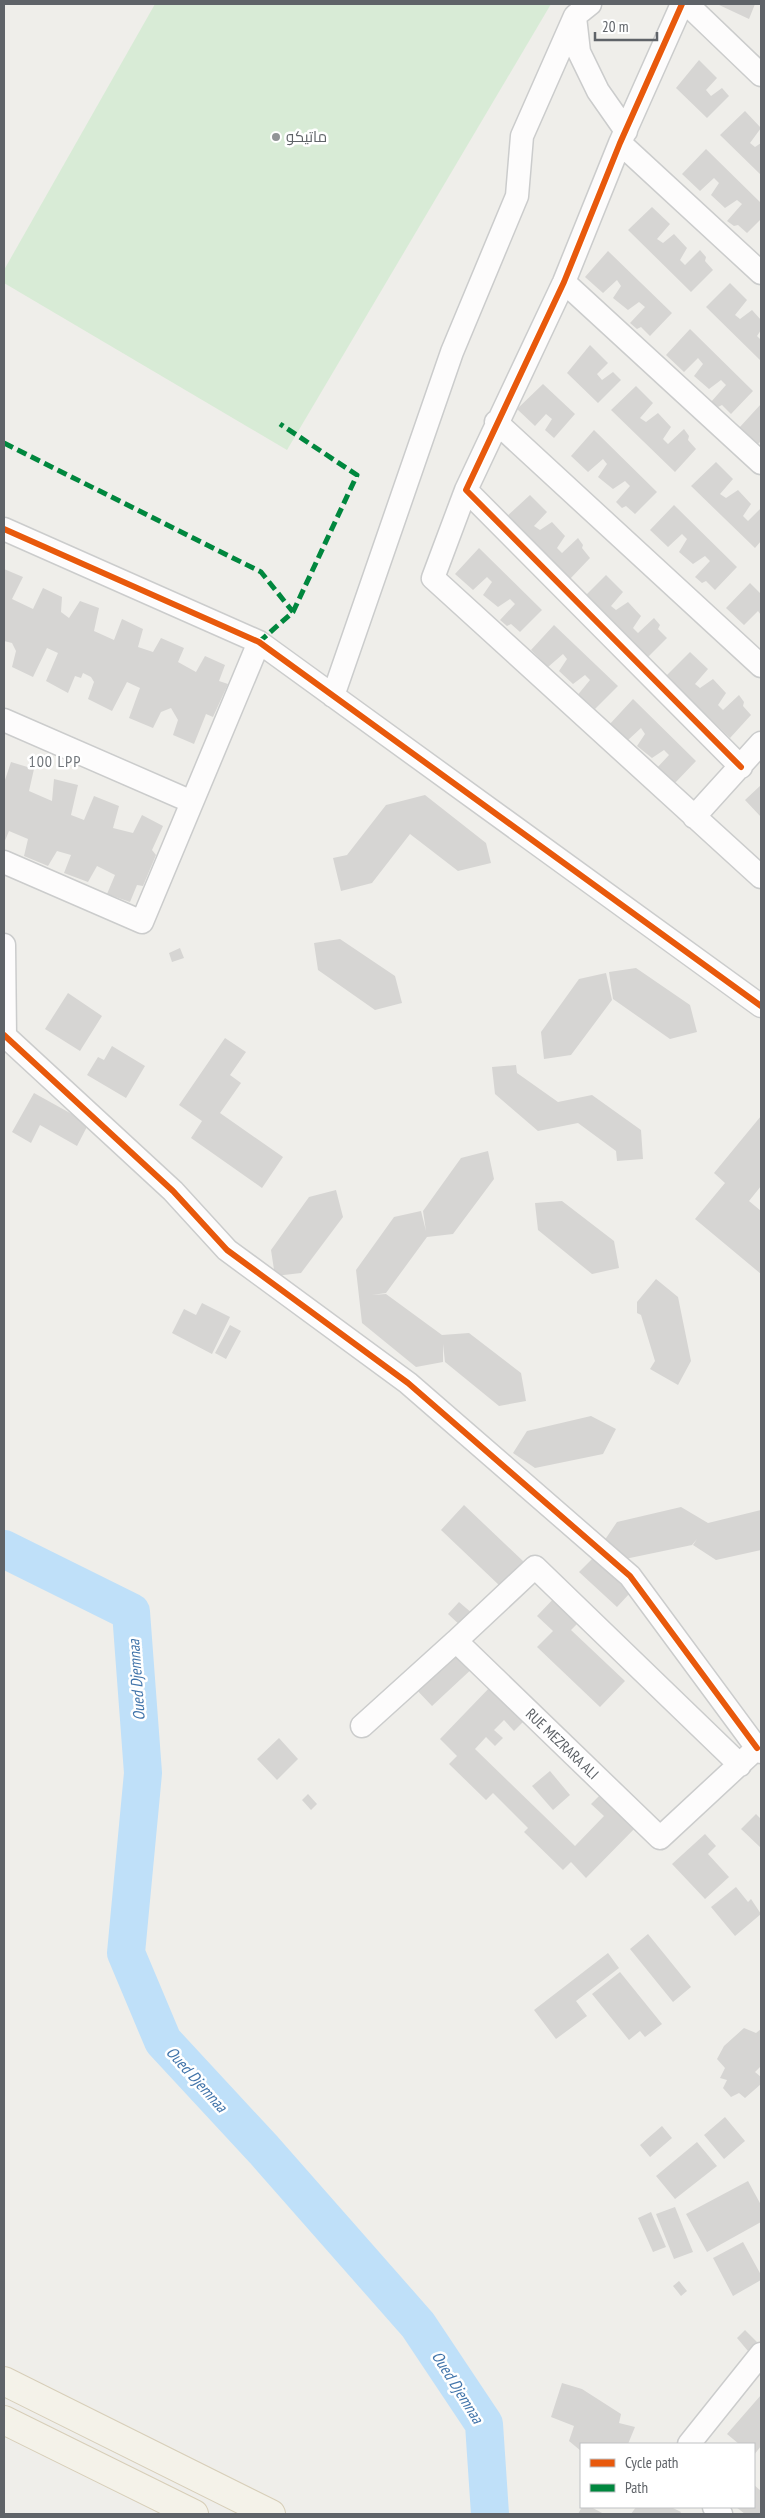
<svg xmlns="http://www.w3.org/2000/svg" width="765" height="2518" viewBox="0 0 765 2518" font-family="'PT Sans Narrow',Cairo,sans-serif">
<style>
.grass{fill:#d8ebd6}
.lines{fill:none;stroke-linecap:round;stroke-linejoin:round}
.river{stroke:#bfe0f9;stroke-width:38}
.building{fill:#d6d5d3}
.minor-casing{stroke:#cbcccc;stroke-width:25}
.primary-casing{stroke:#d7ceb8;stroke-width:30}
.minor{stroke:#fdfcfc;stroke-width:22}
.primary{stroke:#f4f2e9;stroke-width:28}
.quiet{stroke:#00873e;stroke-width:5;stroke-dasharray:10 5;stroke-linecap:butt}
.cycleway-casing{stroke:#fff;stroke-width:9}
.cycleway{stroke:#e8590c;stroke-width:6}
.poi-dot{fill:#919496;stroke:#fff;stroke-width:2}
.labels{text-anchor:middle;stroke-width:5;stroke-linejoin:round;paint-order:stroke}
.poi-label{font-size:15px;fill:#5f6368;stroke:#fff;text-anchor:start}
.street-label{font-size:15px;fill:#5f6368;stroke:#fff}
.neighbourhood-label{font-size:16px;letter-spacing:1px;fill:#70757a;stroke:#fff}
.water-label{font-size:16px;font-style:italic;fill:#4174aa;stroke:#fff}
</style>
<rect width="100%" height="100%" fill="#efeeea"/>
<!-- grass -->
<path class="grass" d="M155 4H551L287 450 4 283V270Z"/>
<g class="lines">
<!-- river -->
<path class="river" d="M4 1549 131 1612 143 1773 126 1953 163 2041 264 2150 418 2325 484 2424 490 2514"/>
</g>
<!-- building -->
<path class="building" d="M717 4H755L749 19Z
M699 60 717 78 706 90 711 96 722 88 729 96 707 118 676 88Z
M745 111 761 128 750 143 755 147 761 143V175L720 135Z
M706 149 761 203V219L747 233 738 225 734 226 727 221 742 204 737 200 725 208 711 195 719 183 714 178 700 191 682 174Z
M652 207 670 224 657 239 663 243 674 234 687 248 680 260 685 265 700 250 706 257 705 261 713 270 691 292 628 230Z
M608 251 672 313 650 336 641 327 637 329 630 323 645 307 639 302 628 310 613 298 621 286 617 280 603 293 585 277Z
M730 283 747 300 735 315 740 319 752 310 761 320V330L757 336 761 340V361L706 307Z
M690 329 753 391 731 414 722 405 718 407 711 402 726 385 721 380 709 389 694 376 703 364 698 358 684 372 666 355Z
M590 345 608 363 597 374 602 380 613 372 621 380 598 403 567 373Z
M543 384 575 414 554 438 545 430 552 419 546 414 535 426 517 409Z
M636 386 653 403 640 418 646 422 658 413 671 427 663 439 668 444 684 429 689 436 688 440 696 449 675 472 611 410Z
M761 404V441L757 445 739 428Z
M594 430 657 492 635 514 626 506 622 508 616 502 630 486 625 481 613 489 598 477 607 464 603 459 588 472 571 456Z
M716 462 733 479 720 494 726 498 738 490 751 504 743 516 748 521 761 508V541L755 548 691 486Z
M530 495 547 512 534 526 540 530 552 522 565 536 557 548 562 553 578 538 583 545 582 548 590 558 569 580 505 518Z
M674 505 737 567 715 590 706 581 702 583 695 577 710 561 705 556 693 564 679 552 687 539 682 534 668 547 650 530Z
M479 548 542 610 520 632 511 624 507 626 500 620 515 604 510 599 498 607 483 595 492 582 487 577 473 590 455 574Z
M4 569 23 577 12 599 33 609 43 588 62 597 61 612 69 618 80 601 99 608 94 631 114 640 122 619 143 629 138 647 153 652 161 638 184 648 178 662 196 672 205 656 225 665 219 681 228 684 213 717 206 714 194 744 173 735 178 720 171 708 161 712 153 728 129 718 140 688 127 682 112 711 88 699 94 682 91 677 83 673 81 678 75 676 68 693 46 681 58 653 47 648 33 677 12 667 16 651 12 643 4 641Z
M606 575 623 592 611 606 616 610 628 602 641 616 633 628 638 633 654 618 660 625 658 629 667 638 645 660 582 599Z
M750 583 761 594V615L758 611 744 625 726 608Z
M554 625 618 686 595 709 586 701 583 702 576 697 590 680 585 675 573 684 559 671 567 659 563 654 548 667 531 650Z
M690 652 708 669 695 684 700 688 713 679 726 693 718 705 723 710 739 695 744 702 743 706 751 715 730 738 666 676Z
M633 699 696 761 674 784 654 771 669 755 664 750 652 758 637 746 645 734 641 728 627 741 609 725Z
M11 762 34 769 29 791 52 801 54 779 78 785 71 815 84 820 94 796 119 806 113 828 133 833 142 815 163 826 152 850 156 855 143 886 137 885 130 902 107 894 115 875 97 866 88 882 64 873 71 855 57 851 48 866 24 856 28 839 9 831 4 843V783Z
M761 785V817L745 800Z
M425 795 486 843 491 863 458 871 410 834 372 883 341 891 333 858 347 855 386 805Z
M340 939 395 976 402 1003 375 1010 318 970 314 943Z
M180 948 184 958 172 962 169 953Z
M636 968 690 1005 697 1032 670 1039 613 999 609 972Z
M606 973 612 1000 571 1055 544 1059 541 1032 579 979Z
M68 993 102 1016 80 1051 45 1029Z
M225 1038 246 1052 230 1075 241 1083 220 1113 283 1157 262 1188 191 1138 202 1121 179 1105Z
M112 1046 145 1066 126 1098 87 1075 98 1057 104 1060Z
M516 1065 517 1073 558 1102 592 1095 641 1130 643 1159 617 1161 616 1151 578 1123 538 1131 495 1094 492 1067Z
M34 1093 79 1118 90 1121 77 1146 40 1125 31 1143 12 1132Z
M761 1116V1186L749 1201 761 1211V1274L695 1219 725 1183 714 1173Z
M488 1151 494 1179 453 1234 427 1237 386 1293 372 1295 386 1294 442 1335 469 1333 521 1373 526 1401 499 1406 445 1362 443 1344V1362L416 1367 362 1323 356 1270 394 1217 421 1211 426 1231 423 1211 461 1158Z
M336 1190 343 1217 301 1273 275 1276 271 1250 309 1197Z
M562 1201 614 1241 619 1268 592 1274 538 1230 535 1203Z
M656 1279 678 1297 691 1361 678 1385 650 1369 655 1361 641 1315 637 1313V1302Z
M202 1303 230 1317 212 1354 172 1333 184 1309 196 1315Z
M230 1325 241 1331 226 1359 215 1353Z
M591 1416 616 1429 603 1454 535 1468 513 1453 527 1431Z
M464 1505 524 1562 500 1586 441 1530Z
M681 1507 708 1523 761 1510V1550L716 1560 693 1545 697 1539 692 1545 625 1559 602 1544 617 1522Z
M593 1558 630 1593 617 1607 579 1572Z
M558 1594 583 1618 571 1630 625 1681 600 1707 537 1647 553 1631 537 1616Z
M459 1602 473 1614 462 1627 448 1614Z
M457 1645 476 1665 432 1706 413 1686Z
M493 1684 532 1713 514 1731 504 1720 494 1730 503 1738 495 1746 486 1737 475 1749 575 1846 604 1816 591 1804 606 1789 640 1823 586 1878 571 1862 563 1870 524 1832 528 1828 493 1793 486 1800 449 1764 457 1756 440 1739Z
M279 1738 298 1759 277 1780 257 1759Z
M550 1771 570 1795 553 1810 532 1786Z
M308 1794 317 1804 311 1810 302 1800Z
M756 1814 761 1819V1848L741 1829Z
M705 1834 716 1846 708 1854 729 1877 705 1899 672 1864Z
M736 1887 748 1902 751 1899 761 1914 735 1936 711 1907Z
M648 1934 691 1987 673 2002 630 1949Z
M608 1953 619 1968 576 2001 587 2016 556 2039 534 2010Z
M620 1972 662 2024 645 2037 640 2031 629 2040 592 1994Z
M744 2028 756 2033 761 2029V2066L755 2072 761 2077V2084L745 2098 739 2093 731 2097 723 2088 727 2080 720 2078 725 2068 717 2059 724 2046Z
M725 2117 745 2141 724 2159 704 2135Z
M662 2126 672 2138 650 2157 640 2145Z
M697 2142 717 2166 675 2199 656 2176Z
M748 2181 761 2205V2222L707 2252 686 2214Z
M675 2207 693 2252 674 2259 656 2214Z
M651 2212 666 2247 653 2252 638 2218Z
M743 2242 761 2275V2280L733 2296 713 2258Z
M679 2281 687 2291 681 2296 673 2286Z
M745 2330 757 2342 748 2351 737 2338Z
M562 2383 582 2389 621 2414 619 2423 635 2427 628 2444H581V2451L569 2441 574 2426 551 2417Z
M761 2395V2446L754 2455V2444H739L727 2434Z
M754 2485 761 2491V2514H745L736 2507H754Z
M582 2507H591L604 2514H578Z
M636 2507H671L681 2512 680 2514H631Z"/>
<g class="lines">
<defs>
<path id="minor" d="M682 4 620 143 564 282 466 490 741 767
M687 4 761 75
M575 17 579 52 598 91 626 131
M620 143 761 273
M564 282 761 463
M496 422 761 666
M466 490 433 578 761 877
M4 529 259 642 761 1006
M333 696 452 352 517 196 522 136 575 16 590 4
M4 720 192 802
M694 817 761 743
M4 862 142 922 259 642
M4 945 5 1036
M4 1035 173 1191 227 1250 408 1383 630 1576 757 1748
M456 1641 535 1567 740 1765
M362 1726 456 1641 660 1838 757 1748 761 1752
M689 2444 761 2354
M714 2507 721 2514"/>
<path id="primary" d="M4 2381 271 2514
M4 2420 194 2514"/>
</defs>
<!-- minor casing -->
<use href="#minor" class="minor-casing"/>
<!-- primary casing -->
<use href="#primary" class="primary-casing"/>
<!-- minor -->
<use href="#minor" class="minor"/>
<!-- primary -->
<use href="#primary" class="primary"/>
<!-- quiet -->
<path class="quiet" d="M4 443 261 572 293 612
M259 642 293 612 357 475 280 424"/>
<defs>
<path id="cycleway" d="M682 4 620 143 564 282 466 490 741 767
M4 529 259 642 761 1006
M4 1035 173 1191 227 1250 408 1383 630 1576 757 1748"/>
</defs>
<!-- cycleway casing -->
<use href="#cycleway" class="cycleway-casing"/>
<!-- cycleway -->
<use href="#cycleway" class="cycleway"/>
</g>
<!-- markers -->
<circle class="poi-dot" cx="276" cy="137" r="5"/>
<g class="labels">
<!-- poi labels -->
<g class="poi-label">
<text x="286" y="142">ماتيكو</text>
</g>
<!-- street labels -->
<g class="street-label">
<text transform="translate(562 1744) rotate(44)" y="5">RUE MEZRARA ALI</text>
</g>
<!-- neighbourhood labels -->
<g class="neighbourhood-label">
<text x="55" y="767">100 LPP</text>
</g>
<!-- water labels -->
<g class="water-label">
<text transform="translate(136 1680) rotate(-94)" y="6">Oued Djemnaa</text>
<text transform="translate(197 2079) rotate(48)" y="6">Oued Djemnaa</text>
<text transform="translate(458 2387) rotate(58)" y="6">Oued Djemnaa</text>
</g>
</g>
<!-- border -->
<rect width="765" height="2518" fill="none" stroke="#5f6368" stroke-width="10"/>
<!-- legend -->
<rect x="580" y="2443" width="175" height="65" fill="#ffffff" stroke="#bfc1c3"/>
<rect x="590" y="2459" width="25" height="8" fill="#e8590c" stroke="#bfc1c3"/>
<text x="625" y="2468" font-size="15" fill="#5f6368">Cycle path</text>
<rect x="590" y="2484" width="25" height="8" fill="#00873e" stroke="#bfc1c3"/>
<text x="625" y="2493" font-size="15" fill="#5f6368">Path</text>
<!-- scale -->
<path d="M595 32v8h62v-8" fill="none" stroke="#5f6368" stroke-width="2.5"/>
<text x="602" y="32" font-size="15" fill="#5f6368" stroke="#ffffff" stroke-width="4" paint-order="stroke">20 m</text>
</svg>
